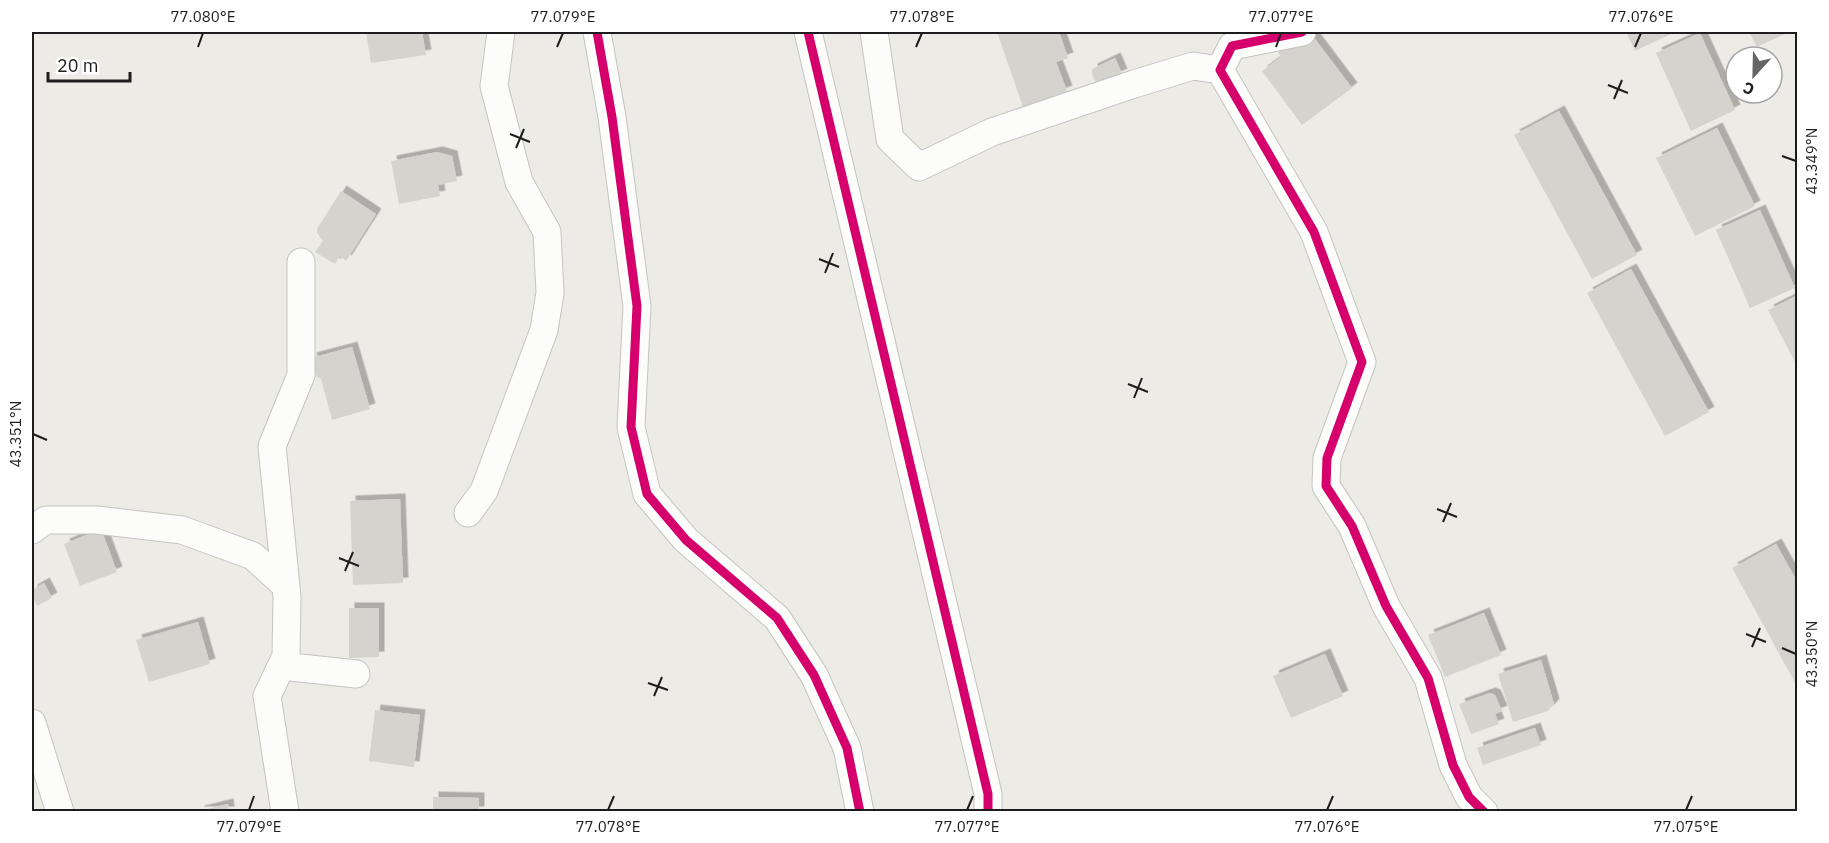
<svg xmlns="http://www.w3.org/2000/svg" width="1829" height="843" viewBox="0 0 1829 843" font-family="'IBM Plex Sans',sans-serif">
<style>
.building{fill:#d4d3cd;filter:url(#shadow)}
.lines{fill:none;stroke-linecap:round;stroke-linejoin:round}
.minor-casing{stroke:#c4c4c1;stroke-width:29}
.minor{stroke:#fcfcfb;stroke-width:27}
.cycleway-casing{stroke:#fff;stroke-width:13}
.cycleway{stroke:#d6006c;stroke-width:9}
.ticks{fill:none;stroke:#1d1d1d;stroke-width:2}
.neatline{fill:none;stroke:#1d1d1d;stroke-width:2}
.ticks-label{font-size:15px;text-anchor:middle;fill:#1d1d1d}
</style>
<defs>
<filter id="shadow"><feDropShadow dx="5.5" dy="-5.5" stdDeviation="0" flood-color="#0004"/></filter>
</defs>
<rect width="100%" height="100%" fill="#ecebe5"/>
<!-- building -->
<path class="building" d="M366 32H422L426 55 371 63Z
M997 32H1059L1068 58 1056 62 1067 91 1023 107Z
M1626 32H1675L1635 51Z
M1749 32H1789L1757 47Z
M1700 33 1735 110 1691 131 1656 53Z
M1312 35 1352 88 1302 125 1262 71 1281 57 1278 52 1300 36Z
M1115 58 1122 74 1097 85 1092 74V69Z
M1559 111 1637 255 1592 279 1514 135Z
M1717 128 1755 206 1695 236 1656 158Z
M437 152 452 156 457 181 438 185 440 196 399 204 391 161Z
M341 191 376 214 346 261 340 256 335 264 315 252 323 241 317 233V229Z
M1760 210 1795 288 1750 308 1716 230Z
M1631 269 1709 412 1665 436 1587 293Z
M1798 295V368L1768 310Z
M352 347 370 409 332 420 321 379 316 376 311 358Z
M400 499 403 583 353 585 350 501Z
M101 529 117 572 80 586 64 544Z
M1776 544 1798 583V688L1732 568Z
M44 583 52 598 37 606 32 594V590Z
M349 608H379V657L349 658Z
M1484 613 1501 655 1445 677 1428 635Z
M198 622 210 664 149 682 136 640Z
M1325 654 1343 696 1291 718 1273 676Z
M1541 660 1554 704 1548 711 1513 722 1498 674Z
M1490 693 1495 695 1502 711 1495 714 1499 724 1471 734 1459 704Z
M375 710 420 715 414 767 369 761Z
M1535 728 1541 745 1483 765 1477 748Z
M433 797 479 798V812H433Z
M228 804 229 812H199V811Z"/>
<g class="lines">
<defs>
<path id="minor" d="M597 32 612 117 637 306 631 427 647 494 686 540 777 618 814 675 847 748 860 812
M808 32 988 794V812
M874 32 890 139 919 167 992 132 1134 84 1193 66 1220 70
M1302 32 1232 46 1220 70 1314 232 1362 362 1327 458 1326 486 1352 526 1386 606 1428 678 1453 765 1469 797 1484 812
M468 513 484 491 544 330 550 293 547 232 519 182 494 86 501 32
M32 530 46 520H97L182 530 253 556 286 586
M282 666 356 674
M32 723 60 812
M285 812 267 696 286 656 287 597 272 446 301 375V262"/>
</defs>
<!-- minor casing -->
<use href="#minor" class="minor-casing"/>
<!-- minor -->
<use href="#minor" class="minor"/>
<defs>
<path id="cycleway" d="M597 32 612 117 637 306 631 427 647 494 686 540 777 618 814 675 847 748 860 812
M808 32 988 794V812
M1302 32 1232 46 1220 70 1314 232 1362 362 1327 458 1326 486 1352 526 1386 606 1428 678 1453 765 1469 797 1484 812"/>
</defs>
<!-- cycleway casing -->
<use href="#cycleway" class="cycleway-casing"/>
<!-- cycleway -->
<use href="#cycleway" class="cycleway"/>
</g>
<!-- ticks -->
<path class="ticks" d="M198 47 203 33M557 47 563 33M916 47 922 33M1276 47 1281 33M1635 47 1641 33M1608 85 1628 93M1614 99 1622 80M510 134 530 142M516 148 524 129M1782 156 1796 161M819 259 839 267M825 273 833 253M1128 384 1148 392M1134 398 1142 378M33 434 47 440M1437 509 1457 517M1443 522 1451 503M339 558 359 566M345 571 353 552M1746 634 1766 642M1752 647 1760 628M1782 648 1796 654M648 683 668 690M654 696 662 677M249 810 254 796M608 810 614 796M967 810 973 796M1327 810 1333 796M1686 810 1692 796"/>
<!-- border -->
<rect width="1829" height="843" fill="none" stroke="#ffffff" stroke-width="66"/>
<!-- north arrow -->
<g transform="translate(1754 75) rotate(202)"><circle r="28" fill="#ffffff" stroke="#a5a5a5" stroke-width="1.5"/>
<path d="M0-4.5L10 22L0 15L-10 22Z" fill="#656563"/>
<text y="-9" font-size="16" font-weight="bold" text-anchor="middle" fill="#1d1d1d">С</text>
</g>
<!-- scale -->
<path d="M48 72v9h82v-9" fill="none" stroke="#1d1d1d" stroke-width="3"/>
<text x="57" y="72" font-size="18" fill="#1d1d1d" stroke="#ffffff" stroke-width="4.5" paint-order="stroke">20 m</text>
<rect x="33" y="33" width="1763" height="777" class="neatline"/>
<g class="ticks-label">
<text x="203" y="22">77.080°E</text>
<text x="563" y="22">77.079°E</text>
<text x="922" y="22">77.078°E</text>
<text x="1281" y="22">77.077°E</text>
<text x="1641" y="22">77.076°E</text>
<text transform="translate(1812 161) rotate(-90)" y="5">43.349°N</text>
<text transform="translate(16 434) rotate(-90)" y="5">43.351°N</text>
<text transform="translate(1812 654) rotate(-90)" y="5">43.350°N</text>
<text x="249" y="832">77.079°E</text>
<text x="608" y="832">77.078°E</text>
<text x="967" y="832">77.077°E</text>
<text x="1327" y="832">77.076°E</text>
<text x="1686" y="832">77.075°E</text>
</g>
</svg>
